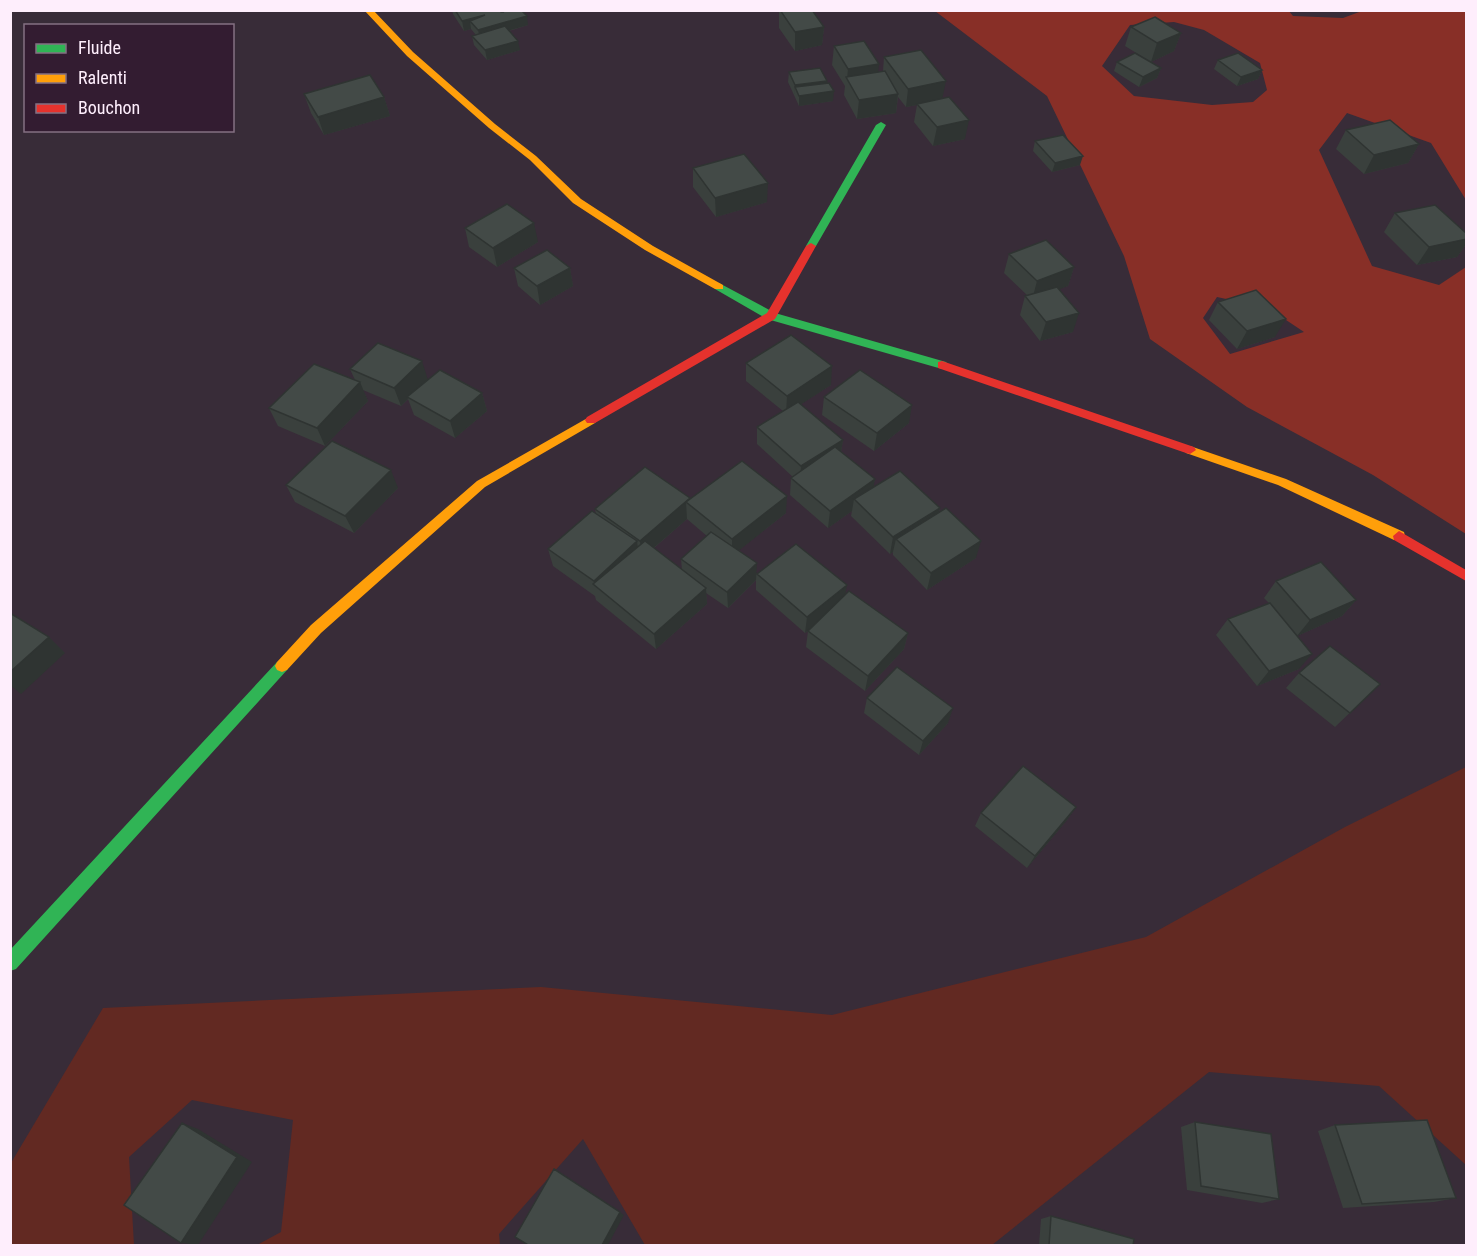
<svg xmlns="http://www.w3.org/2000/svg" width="1477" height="1256" viewBox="0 0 1477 1256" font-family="'Roboto Condensed',sans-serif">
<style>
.green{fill:#622922}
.forest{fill:#882f27;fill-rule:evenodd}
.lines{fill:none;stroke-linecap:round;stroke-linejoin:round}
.fast{fill:#30b455;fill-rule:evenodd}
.slow{fill:#ff9f0a;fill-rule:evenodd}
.jam{fill:#e5322d;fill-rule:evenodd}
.wall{fill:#3a403d;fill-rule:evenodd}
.shaded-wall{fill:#2f3432}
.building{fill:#434a47;stroke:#2f3432;stroke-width:1.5}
</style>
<rect width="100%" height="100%" fill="#382c38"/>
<!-- green -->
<path class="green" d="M1466 767V1165L1379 1086 1209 1072 992 1245H645L583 1139 499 1234 500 1245H257L281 1232 293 1120 192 1100 129 1157 134 1245 11 1246V1163L103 1008 541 987 832 1015 1146 937 1345 827Z"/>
<!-- forest -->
<path class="forest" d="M1288 10 1293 16 1343 18 1362 11H1466V200L1431 143 1347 113 1319 150 1372 266 1439 285 1466 267V534L1373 475 1247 407 1150 339 1124 256 1047 96 935 11ZM1174 22 1204 30 1260 63 1267 90 1253 102 1212 105 1134 96 1102 66 1130 25ZM1217 297 1268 308 1304 332 1230 354 1203 318Z"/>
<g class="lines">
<!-- fast -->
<path class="fast" d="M881 122 886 125 816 246 811 249 807 248 806 246 876 125Z
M719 283 775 313 946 362 948 365 942 369 767 319 715 289V285Z
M282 660 287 662 289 666 287 670 16 969 10 971V950L277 662Z"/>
<!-- slow -->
<path class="slow" d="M364 10H373L413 52 495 124 536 156 581 199 653 246 723 285V289H715L645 250 573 203 530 160 489 128 407 56Z
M591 416 597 420 595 423 485 487 321 633 287 670 282 672 277 670 275 666 277 662 311 625 477 481Z
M1190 446 1286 479 1404 532 1405 536 1404 540H1394L1278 485 1186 453 1184 450Z"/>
<!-- jam -->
<path class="jam" d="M811 243 816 246 775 319 595 423H587L585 420 587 417 767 313 806 246Z
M942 361 1194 447 1196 450 1190 454 1186 453 938 368V362Z
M1399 531 1466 570V581L1394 540 1393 536Z"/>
</g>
<!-- wall -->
<path class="wall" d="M452 10H521L528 25 509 31 520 50 487 60 474 45 472 36 476 35 471 29 464 31 453 14Z
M779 10H812L824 27 822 45 795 51 779 28Z
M1131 27 1181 33 1174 51 1151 62 1125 46Z
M834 46 878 72 883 71 884 57 943 98 965 139 933 146 914 122 917 105 906 107 898 97 896 113 857 119 844 95 845 86 832 65Z
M1218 60 1262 70 1258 79 1237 86 1214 69Z
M1117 62 1161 68 1157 78 1139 87 1114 71Z
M789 72 827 81 826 83 833 101 799 106 788 82Z
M304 94 384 97 390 116 324 135 311 113Z
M1346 130 1419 144 1408 163 1364 174 1336 149Z
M1035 141 1080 165 1052 172 1033 151Z
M693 168 767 202 716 217 693 187Z
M1395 213 1467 234V243L1457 257 1417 265 1384 232Z
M465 228 538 242 497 267 469 247Z
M1009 254 1074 267 1068 286 1059 289 1073 332 1040 341 1020 315 1025 296H1028L1004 273Z
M514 268H570L573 286 540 305 518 286Z
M1218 302 1275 337 1237 349 1209 320Z
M746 363 831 385 801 404 843 440 841 452 875 479 873 487 940 508 939 512 976 558 927 590 893 555V552L890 554 851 516 852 511 828 528 790 495 791 478 793 477 757 444V427L783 411 746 381Z
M350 369 428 380 482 393 487 411 455 438 414 415 408 399 401 406 363 390 368 401 325 446 278 426 269 408 355 380Z
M824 397 909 423 874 451 822 415Z
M286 485 398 488 354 533 295 502Z
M690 499 786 513 739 550 757 574 845 595 908 633 904 649 865 691 806 647 808 631 810 630 805 633 756 590V580L728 608 706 593 707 604 656 649 596 600 595 596 553 566 548 549 596 514 595 509ZM687 519 707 536 681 559 682 570 654 548Z
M1276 581 1356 600 1342 616 1297 636 1299 669 1257 686 1216 635 1228 619 1269 603 1264 598Z
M1299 673 1380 684 1335 727 1286 688Z
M867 698 948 723 919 755 864 713Z
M1076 807 1067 820 1027 868 975 826 981 813Z
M1195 1122 1279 1199 1262 1203 1187 1190 1181 1127Z
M1335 1125 1456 1198 1434 1202 1343 1208 1318 1131Z
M1051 1216 1133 1245H1039L1041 1219Z"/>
<!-- shaded-wall -->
<path class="shaded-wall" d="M485 15 470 21 471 29 464 31 462 21Z
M527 16 528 25 480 39 478 30Z
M824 27 822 45 795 51V32Z
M1181 33 1174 51 1151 62 1157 43Z
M518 41 520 50 487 60 485 50Z
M879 64 877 83 847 79 848 69Z
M1161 68 1157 78 1139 87 1143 77Z
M1262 70 1258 79 1237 86 1241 77Z
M827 81 826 90 795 87 794 95 795 85Z
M946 81 942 100 917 104V105L906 107 908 89Z
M834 91 833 101 799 106V96Z
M898 94 896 113 857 119 859 100Z
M384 97 390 116 324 135 318 117Z
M969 120 965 139 933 146 937 127Z
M1419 144 1408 163 1364 174 1374 155Z
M1083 156 1080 165 1052 172 1055 163Z
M768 183 767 202 716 217 715 198Z
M534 223 538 242 497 267 493 248Z
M1467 239V243L1457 257 1417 265 1429 247Z
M1074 267 1068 286 1032 300 1037 281Z
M570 268 573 286 540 305 537 286Z
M1079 313 1073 332 1040 341 1046 322Z
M1286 319 1275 337 1237 349 1247 331Z
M422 361 428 380 407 397 408 399 401 406 394 388Z
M832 366 831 385 786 414 787 396Z
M360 382 368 401 325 446 317 428Z
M482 393 487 411 455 438 450 421Z
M912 405 909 423 874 451 877 433Z
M843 440 840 458 800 484 801 466Z
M391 470 398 488 354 533 345 516Z
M875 479 872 496 854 499 852 511 828 528 830 511Z
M787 496 786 513 732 556V539Z
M690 498 691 506 686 502 687 519 642 558 640 541Z
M940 508 936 525 896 539 893 552 890 554 893 537Z
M637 541 639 558 594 585V581Z
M981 541 976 558 927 590 931 573Z
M757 563 756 580 728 608 727 592Z
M847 585 844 602 805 633 807 617Z
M706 588 707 604 656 649 654 634Z
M1356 600 1342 616 1297 636 1310 620Z
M908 633 904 649 865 691 868 676Z
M49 637 65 653 21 694 10 685V672Z
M1312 654 1299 669 1257 686 1269 671Z
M953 708 948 723 919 755 923 741Z
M1076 807 1067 820 1027 868 1035 856Z
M182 1123 198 1129 252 1162 198 1245 181 1243Z
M620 1212 624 1215 608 1245H602Z"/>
<!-- building -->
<path class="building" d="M455 10H500L501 12H503L502 10H521L527 16 478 30 470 21 485 15 462 21Z
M780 10H812L824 27 795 32Z
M1155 17 1181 33 1157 43 1131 27Z
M505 26 518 41 485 50 472 36Z
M864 41 879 64 848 69 834 46Z
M921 50 946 81 908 89 884 57Z
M1135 53 1161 68 1143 77 1117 62Z
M1238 53 1262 70 1241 77 1218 60Z
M820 68 827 81 795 85 789 72Z
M885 71 898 94 859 100 846 77Z
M370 75 384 97 318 117 304 94Z
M829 83 834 91 799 96 795 87Z
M949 97 969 120 937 127 917 104Z
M1390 120 1419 144 1374 155 1346 130Z
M1063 135 1083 156 1055 163 1035 141Z
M744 154 768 183 715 198 693 168Z
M507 204 534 223 493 248 465 228Z
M1435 205 1467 234V239L1429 247 1395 213Z
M1046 240 1074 267 1037 281 1009 254Z
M547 250 570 268 537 286 514 268Z
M1057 287 1079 313 1046 322 1025 296Z
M1256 290 1286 319 1247 331 1218 302Z
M791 335 832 366 787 396 746 363Z
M378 343 422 361 394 388 350 369Z
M314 364 360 382 317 428 269 408Z
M440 370 482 393 450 421 407 397Z
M860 370 912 405 877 433 824 397Z
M798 402 843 440 801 466 757 427Z
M332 441 391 470 345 516 286 485Z
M835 447 875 479 830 511 791 478Z
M742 461 787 496 732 539 686 502Z
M645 467 690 498 640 541 595 509Z
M900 471 940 508 893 537 854 499Z
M946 508 981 541 931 573 896 539Z
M592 511 637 541 594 581 548 549Z
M711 532 757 563 727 592 681 559Z
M645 541 706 588 654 634 593 584Z
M796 544 847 585 807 617 757 574Z
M1321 562 1356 600 1310 620 1276 581Z
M849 591 908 633 868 676 808 631Z
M1270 603 1312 654 1269 671 1228 619Z
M10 613 49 637 10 672Z
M1330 646 1380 684 1350 713 1299 673Z
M897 667 953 708 923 741 867 698Z
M1023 766 1076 807 1035 856 981 813Z
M1427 1120 1456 1198 1362 1204 1335 1125Z
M1195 1122 1271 1134 1279 1199 1201 1186Z
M182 1123 237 1157 181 1243 124 1205Z
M554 1169 620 1212 602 1245H528L515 1237Z
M1051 1216 1134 1239 1133 1245H1049Z"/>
<!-- border -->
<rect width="1477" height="1256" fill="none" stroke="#feeefc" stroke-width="24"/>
<!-- legend -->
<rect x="24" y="24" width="210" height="108" fill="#331c31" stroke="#847082" stroke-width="1.5"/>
<rect x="36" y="44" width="30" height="9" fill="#30b455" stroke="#847082" stroke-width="1.5"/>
<text x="78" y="54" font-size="18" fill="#feeefc">Fluide</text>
<rect x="36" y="74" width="30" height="9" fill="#ff9f0a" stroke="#847082" stroke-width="1.5"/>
<text x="78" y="84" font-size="18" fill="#feeefc">Ralenti</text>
<rect x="36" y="104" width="30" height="9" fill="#e5322d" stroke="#847082" stroke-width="1.5"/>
<text x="78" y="114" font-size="18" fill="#feeefc">Bouchon</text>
</svg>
